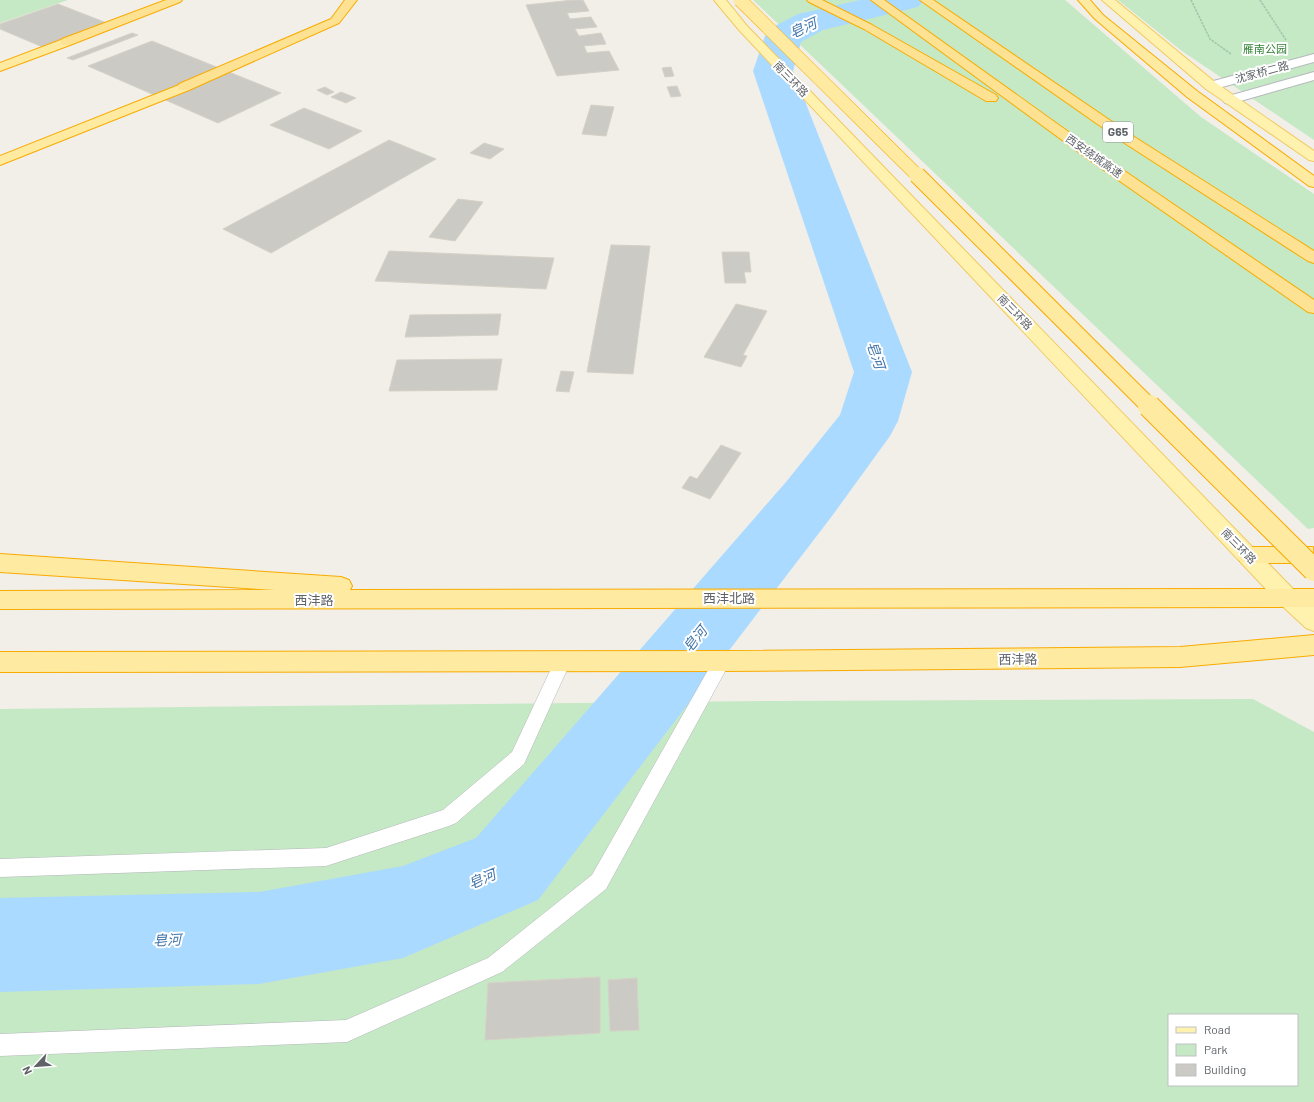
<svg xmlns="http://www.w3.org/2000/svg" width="1314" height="1102" viewBox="0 0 1314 1102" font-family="Barlow,'Noto Sans SC',sans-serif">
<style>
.green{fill:#c5e8c5;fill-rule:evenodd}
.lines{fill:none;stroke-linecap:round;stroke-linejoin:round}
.river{fill:#aadaff;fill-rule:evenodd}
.building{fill:#cccac5;stroke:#d6d1c6}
.service-casing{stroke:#b5b8bc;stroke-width:1}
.tertiary-casing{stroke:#b5b8bc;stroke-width:2}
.primary-casing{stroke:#f2c960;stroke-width:2}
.trunk-casing{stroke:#f9ab00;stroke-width:2}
.motorway-casing{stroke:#f9ab00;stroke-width:2}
.path{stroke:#9cc7a9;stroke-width:1.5;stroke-dasharray:2.5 1;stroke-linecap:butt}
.service{fill:#fff;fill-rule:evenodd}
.tertiary{fill:#fff;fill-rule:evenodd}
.primary{fill:#fff2af;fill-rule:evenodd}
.trunk{fill:#feeaa1;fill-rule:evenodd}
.motorway{fill:#fde293;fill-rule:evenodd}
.trunk-bridge-far2-casing{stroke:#f9ab00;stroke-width:14;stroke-linecap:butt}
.trunk-bridge-far1-casing{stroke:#f9ab00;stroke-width:18;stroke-linecap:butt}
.trunk-bridge-casing{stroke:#f9ab00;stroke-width:24;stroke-linecap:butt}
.trunk-bridge-far2{stroke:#feeaa1;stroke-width:13}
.trunk-bridge-far1{stroke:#feeaa1;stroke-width:16}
.trunk-bridge{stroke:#feeaa1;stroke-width:22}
.labels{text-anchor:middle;stroke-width:4;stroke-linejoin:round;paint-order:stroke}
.far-park-label{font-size:11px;fill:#348238;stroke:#fff}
.far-street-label{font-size:11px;fill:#5f6368;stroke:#fff}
.shield{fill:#fff;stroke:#8f9295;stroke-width:1}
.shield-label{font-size:12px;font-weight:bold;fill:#5f6368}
.street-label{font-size:13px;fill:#5f6368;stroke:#fff}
.water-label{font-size:14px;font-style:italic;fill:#4174aa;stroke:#fff}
</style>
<rect width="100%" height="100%" fill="#f1efe8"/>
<!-- green -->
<path class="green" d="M0 0H68L0 23Z
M753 0H1065L1201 117 1314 194V528L1308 529Z
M1118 0H1314V140L1182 51Z
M1253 699 1314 732V1102H0V709L770 701ZM1169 1015H1297V1085H1169Z"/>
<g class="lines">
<!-- river -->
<path class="river" d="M860 0H924L918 7 823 30 801 42 793 71 912 372 898 421 890 436 832 516 538 900 403 958 259 984 0 992V898L259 892 403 866 476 838 786 482 840 415 854 372 753 71 765 36 771 28 798 14Z"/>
</g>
<!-- building -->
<path class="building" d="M573 0H583L589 11 567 13 570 19 591 17 597 27 575 29 579 36 601 33 606 44 584 46 587 53 609 51 619 70 557 76 526 5Z
M58 4 117 27 52 51 0 29V24Z
M132 33 138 35 73 60 67 58Z
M152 41 281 93 218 123 88 66Z
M671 67 674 76 665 77 662 68Z
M677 86 681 96 671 97 667 87Z
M325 87 334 92 327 95 317 90Z
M341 92 356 98 346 103 331 97Z
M591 105 614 107 606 136 582 134Z
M304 108 362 131 329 149 270 125Z
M389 140 436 159 271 253 223 229Z
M484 143 504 149 490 159 470 153Z
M458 199 483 202 455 241 429 237Z
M611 245 650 246 633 374 587 372Z
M389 251 554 258 546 289 375 281Z
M722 252H749L751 272H744L746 283H725Z
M736 304 767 311 743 355 747 356 741 367 704 357Z
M501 314 498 335 405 337 410 315Z
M502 359 497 390 389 391 397 360Z
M561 371 574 372 569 392 556 391Z
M721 445 741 453 710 499 682 488 690 476 697 479Z
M600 977V1033L485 1040 488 983Z
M637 978 639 1030 610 1031 608 980Z"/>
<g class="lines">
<defs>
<path id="service" d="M563 654 569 656 571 661 524 764 456 823 449 826 326 866 0 877V859L326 848 443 810 512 752 557 656Z
M722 654 728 656 730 661 728 666 606 889 502 972 347 1042 0 1056V1034L346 1020 488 958 592 875 716 656Z"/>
<path id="tertiary" d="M1314 54V62L1211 90 1206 89 1205 86 1206 83Z
M1314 72V80L1230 104 1225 103 1223 100 1225 97Z"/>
<path id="primary" d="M714 0H726L747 26 1296 592 1314 607V631L1306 628 1280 604 739 30Z
M1102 0H1115L1216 83 1314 151V161L1309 160 1206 89Z"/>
<path id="trunk" d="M1078 0H1090L1103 15 1197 91 1314 176V187L1309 186 1187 97 1095 19Z
M66 38 70 39 72 42 70 45 0 71V63Z
M184 83 189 84 190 87 189 90 0 165V156Z
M1248 547H1313L1314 563H1248L1240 561 1237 555 1240 549Z
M0 554 341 577 349 580 352 586 350 590 1314 589V607L0 609V591L275 590 0 572Z
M1314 635V655L1180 667 722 671 0 672V652L722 651 1180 647Z"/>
<path id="motorway" d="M166 0H182L180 2 70 45H62L60 42 62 39Z
M345 0H357L339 23 189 90H179L178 87 179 84 331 19Z
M807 0H822L872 25 996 95 998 98 996 101H986L864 29 809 2Z
M871 0H884L1098 153 1314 300V313L1308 312 1088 159Z
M920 0H933L1136 138 1314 251V263L1308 261 1126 144Z"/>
</defs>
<!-- service casing -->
<use href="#service" class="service-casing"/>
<!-- tertiary casing -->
<use href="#tertiary" class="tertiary-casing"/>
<!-- primary casing -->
<use href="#primary" class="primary-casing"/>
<!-- trunk casing -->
<use href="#trunk" class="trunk-casing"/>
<!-- motorway casing -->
<use href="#motorway" class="motorway-casing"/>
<!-- path -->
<path class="path" d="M1191 0 1210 39 1231 54
M1260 0 1286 40"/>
<!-- service -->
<use href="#service" class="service"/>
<!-- tertiary -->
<use href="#tertiary" class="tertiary"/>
<!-- primary -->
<use href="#primary" class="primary"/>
<!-- trunk -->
<use href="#trunk" class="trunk"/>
<!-- motorway -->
<use href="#motorway" class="motorway"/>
<defs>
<path id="trunk-bridge-far2" d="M740 0 918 176"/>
<path id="trunk-bridge-far1" d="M917 175 1150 407"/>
<path id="trunk-bridge" d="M1149 406 1314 570"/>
</defs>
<!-- trunk-bridge-far2 casing -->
<use href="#trunk-bridge-far2" class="trunk-bridge-far2-casing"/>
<!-- trunk-bridge-far1 casing -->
<use href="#trunk-bridge-far1" class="trunk-bridge-far1-casing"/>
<!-- trunk-bridge casing -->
<use href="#trunk-bridge" class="trunk-bridge-casing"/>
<!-- trunk-bridge-far2 -->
<use href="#trunk-bridge-far2" class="trunk-bridge-far2"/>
<!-- trunk-bridge-far1 -->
<use href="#trunk-bridge-far1" class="trunk-bridge-far1"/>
<!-- trunk-bridge -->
<use href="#trunk-bridge" class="trunk-bridge"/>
</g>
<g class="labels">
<!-- far-park labels -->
<g class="far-park-label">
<text x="1265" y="53">雁南公园</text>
</g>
<!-- far-street labels -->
<g class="far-street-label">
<text transform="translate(1262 72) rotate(-15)" y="4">沈家桥二路</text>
<text transform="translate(791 79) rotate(46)" y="4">南三环路</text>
<text transform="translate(1094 156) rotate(35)" y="4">西安绕城高速</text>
<text transform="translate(1015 312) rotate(46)" y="4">南三环路</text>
<text transform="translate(1239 546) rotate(46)" y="4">南三环路</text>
</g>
<!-- shield labels -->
<rect class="shield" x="1103" y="122" width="30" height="20" rx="3"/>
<g class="shield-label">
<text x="1118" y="136">G65</text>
</g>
<!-- street labels -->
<g class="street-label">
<text x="729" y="603">西沣北路</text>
<text x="314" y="605">西沣路</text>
<text transform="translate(1018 659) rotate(-1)" y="5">西沣路</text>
</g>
<!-- water labels -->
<g class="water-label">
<text transform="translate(803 28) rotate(-24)" y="5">皂河</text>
<text transform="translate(876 355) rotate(72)" y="5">皂河</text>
<text transform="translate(695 639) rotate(-51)" y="5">皂河</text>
<text transform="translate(482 879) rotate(-23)" y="5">皂河</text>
<text transform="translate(167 940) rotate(-2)" y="5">皂河</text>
</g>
</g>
<!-- legend -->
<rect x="1168" y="1014" width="130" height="72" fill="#ffffff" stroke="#bfc1c3"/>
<rect x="1176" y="1027" width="20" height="6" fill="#fff2af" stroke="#bfc1c3"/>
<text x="1204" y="1034" font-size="12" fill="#5f6368">Road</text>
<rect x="1176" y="1044" width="20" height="12" fill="#c5e8c5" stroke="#bfc1c3"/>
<text x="1204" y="1054" font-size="12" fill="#5f6368">Park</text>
<rect x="1176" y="1064" width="20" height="12" fill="#cccac5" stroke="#bfc1c3"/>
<text x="1204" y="1074" font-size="12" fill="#5f6368">Building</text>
<!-- north arrow -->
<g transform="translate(36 1066) rotate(244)" stroke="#ffffff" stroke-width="3" paint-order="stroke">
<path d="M0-3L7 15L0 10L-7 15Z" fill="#5f6368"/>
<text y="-6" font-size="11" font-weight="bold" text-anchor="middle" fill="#5f6368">N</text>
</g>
</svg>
